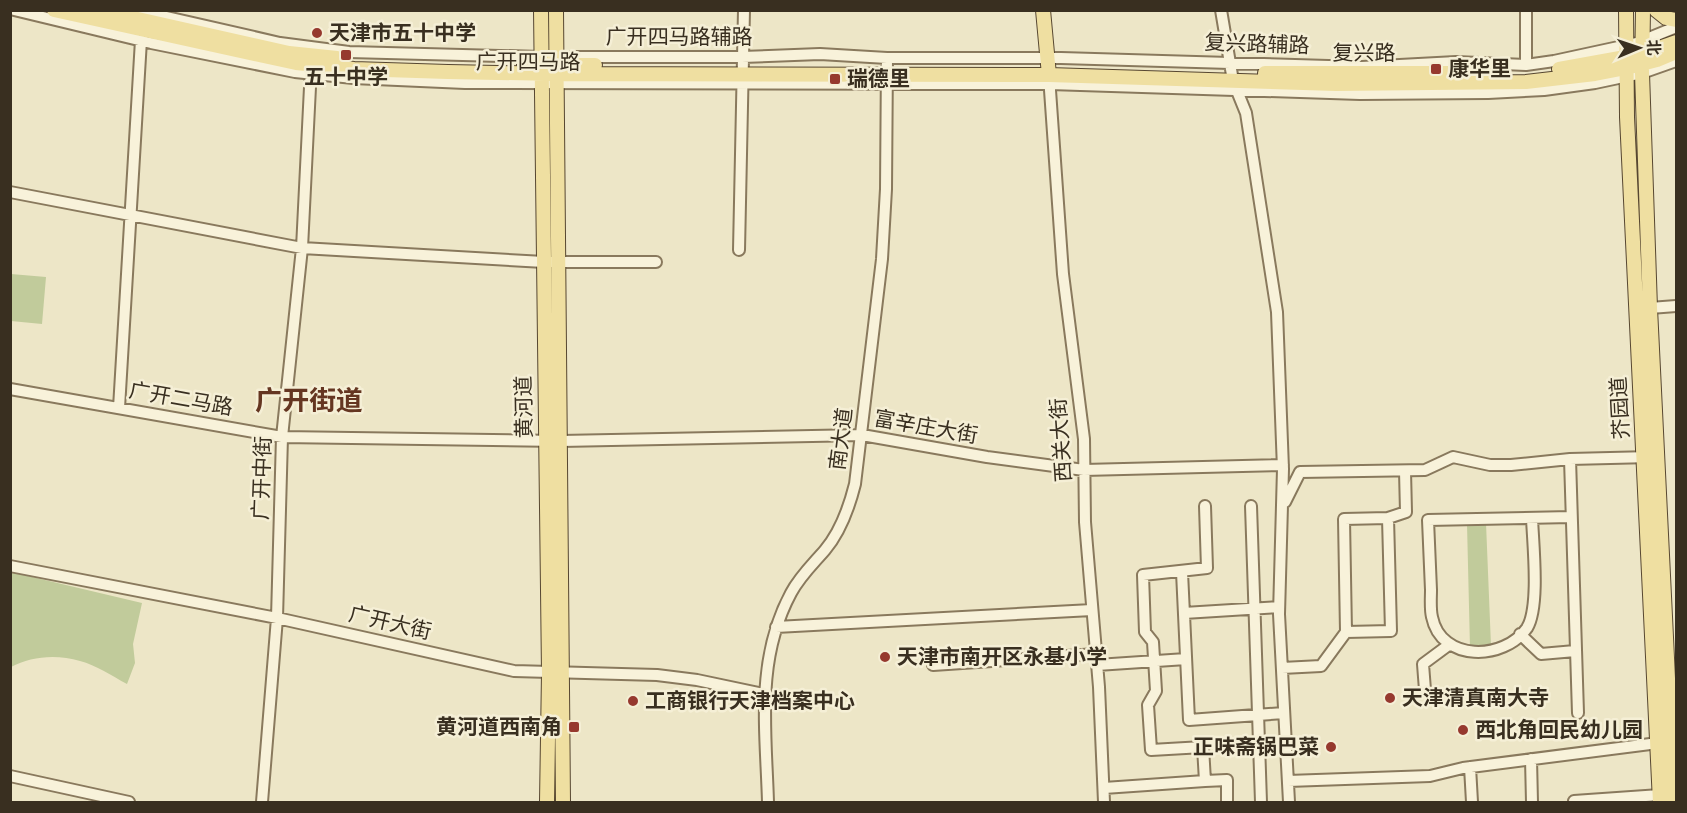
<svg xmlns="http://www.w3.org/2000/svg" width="1687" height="813" viewBox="0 0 1687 813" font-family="'IBM Plex Serif','Noto Sans SC',serif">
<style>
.green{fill:#c1cb9b}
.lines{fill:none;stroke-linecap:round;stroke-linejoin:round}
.minor-casing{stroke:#89795d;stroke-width:14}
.major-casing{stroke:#574731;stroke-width:16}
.minor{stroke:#f8f2da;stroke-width:10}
.major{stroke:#efdfa1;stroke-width:14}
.poi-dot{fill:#96392e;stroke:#f5efd6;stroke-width:2}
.labels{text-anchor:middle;stroke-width:5;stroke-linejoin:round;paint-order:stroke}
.poi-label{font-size:21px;font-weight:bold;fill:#392f20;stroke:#f5efd6;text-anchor:start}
.street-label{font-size:21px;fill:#392f20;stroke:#f5efd6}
.district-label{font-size:27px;font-weight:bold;fill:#653621;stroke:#f5efd6}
</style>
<rect width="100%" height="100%" fill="#ede6c7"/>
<!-- green -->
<path class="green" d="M11 274 46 277 42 324 11 321Z
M1486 523 1491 646 1470 648 1467 524Z
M11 572 142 603 133 644 135 663 127 684C112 676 96 665 80 661 57 654 31 656 11 667Z"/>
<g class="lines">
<defs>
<path id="minor" d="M14 10 151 43 295 72 353 78 465 83 1050 84 1360 94 1488 93 1544 90 1595 83 1642 73 1676 61
M136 10 280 43 349 52 542 57H742L820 54 887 58H1061L1362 67 1456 62 1526 65 1554 61 1637 43 1676 27
M1221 10 1233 81 1246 113 1277 312 1283 469 1279 614 1289 802
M1526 10V65
M1049 76 1063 274 1084 439 1085 522 1099 687 1104 802
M10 192 302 248 544 262H656
M739 250 744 10
M1650 308 1676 306
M10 389 282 437 561 441 862 435 987 457 1084 470 1283 465
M119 408 141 40
M1570 459 1578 713
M1285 502 1300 472 1425 470 1453 457 1490 465H1511L1570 459 1651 457
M1205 506 1207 568 1143 575 1145 632 1153 642 1156 691 1148 705 1151 750 1203 747 1205 781 1227 780V802
M1251 506 1261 802
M1532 518C1533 544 1540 607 1527 628 1504 661 1441 662 1432 617 1430 609 1431 598 1431 590 1430 566 1429 543 1428 520L1571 517
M10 566 277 618 514 671 657 675 697 680 763 694
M1182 572 1189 720 1284 713
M1184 613 1279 607
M776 627 1092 610
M1346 632 1391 631 1388 518
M1520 634 1541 654 1575 651
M933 665 1096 654
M1097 665 1186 659
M1282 668 1321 666 1346 632 1344 519 1388 518 1406 512 1405 471
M1425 690 1423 664 1450 644
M1531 759 1532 802
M1470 767 1472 802
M10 776 129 802
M1288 781 1430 776 1463 768 1658 743
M1104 788 1205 781
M1574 801 1660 795
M262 802 277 618 282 437 302 248 311 67
M768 802C766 730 755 660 791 593 800 576 813 564 825 550 841 531 849 508 855 484L882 259 886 189 887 58"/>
<path id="major" d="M54 10 296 63 354 69 448 72 557 74 1049 75 1336 84 1526 82 1595 74 1626 68 1657 60 1676 52
M98 10 289 53 337 58
M541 10 549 673 547 802
M556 10 563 802
M1043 10 1049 75
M1626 10 1627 117 1660 802
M1643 10 1642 73 1650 308 1674 802
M1656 10 1666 18 1676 20
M524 65H595
M1559 69 1642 54 1676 42
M1265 73H1468"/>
</defs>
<!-- minor casing -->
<use href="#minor" class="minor-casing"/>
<!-- major casing -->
<use href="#major" class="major-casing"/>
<!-- minor -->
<use href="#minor" class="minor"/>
<!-- major -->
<use href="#major" class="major"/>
</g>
<!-- markers -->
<g class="poi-dot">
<circle cx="317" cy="33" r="6"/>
<rect x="340" y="49" width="12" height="12" rx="3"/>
<rect x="1430" y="63" width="12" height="12" rx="3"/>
<rect x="829" y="73" width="12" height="12" rx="3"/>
<circle cx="885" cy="657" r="6"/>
<circle cx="1390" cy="698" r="6"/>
<circle cx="633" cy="701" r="6"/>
<rect x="568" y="721" width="12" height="12" rx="3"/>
<circle cx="1463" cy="730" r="6"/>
<circle cx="1331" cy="747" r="6"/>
</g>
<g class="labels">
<!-- poi labels -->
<g class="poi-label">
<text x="329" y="40">天津市五十中学</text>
<text x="1448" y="76">康华里</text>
<text x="346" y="84" text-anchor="middle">五十中学</text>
<text x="847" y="86">瑞德里</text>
<text x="897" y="664">天津市南开区永基小学</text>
<text x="1402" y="705">天津清真南大寺</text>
<text x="645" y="708">工商银行天津档案中心</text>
<text x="562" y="734" text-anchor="end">黄河道西南角</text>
<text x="1475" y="737">西北角回民幼儿园</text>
<text x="1319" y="754" text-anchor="end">正味斋锅巴菜</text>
</g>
<!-- street labels -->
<g class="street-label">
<text x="679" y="44">广开四马路辅路</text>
<text transform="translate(1257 44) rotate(2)" y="7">复兴路辅路</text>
<text x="1364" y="60">复兴路</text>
<text x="528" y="69">广开四马路</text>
<text transform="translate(181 399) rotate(10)" y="7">广开二马路</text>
<text transform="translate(524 407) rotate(-91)" y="7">黄河道</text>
<text transform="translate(1620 408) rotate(-93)" y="7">芥园道</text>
<text transform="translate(926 427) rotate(10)" y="7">富辛庄大街</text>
<text transform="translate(841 439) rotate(-83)" y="7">南大道</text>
<text transform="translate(1061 440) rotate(-94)" y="7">西关大街</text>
<text transform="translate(262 478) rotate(-88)" y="7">广开中街</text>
<text transform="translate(390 623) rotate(13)" y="7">广开大街</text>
</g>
<!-- district labels -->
<g class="district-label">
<text x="309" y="410">广开街道</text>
</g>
</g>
<!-- border -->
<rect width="1687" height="813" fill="none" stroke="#392f20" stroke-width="24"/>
<!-- north arrow -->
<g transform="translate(1639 48) rotate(88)" stroke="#f5efd6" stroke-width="4.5" paint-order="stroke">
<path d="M0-4.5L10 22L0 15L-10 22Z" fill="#392f20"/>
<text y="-9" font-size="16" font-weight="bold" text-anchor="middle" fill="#392f20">北</text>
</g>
</svg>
